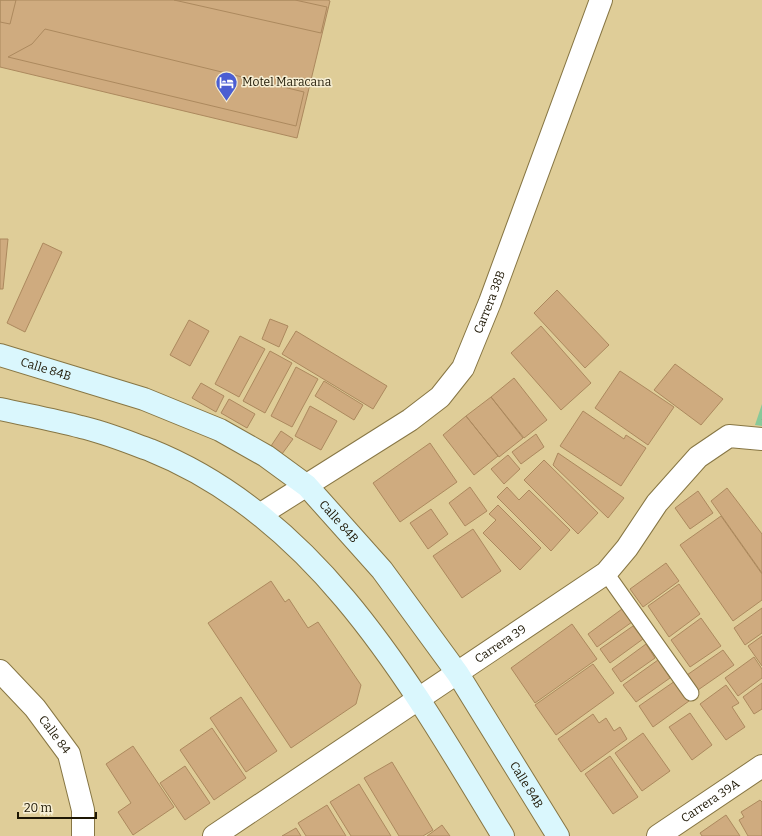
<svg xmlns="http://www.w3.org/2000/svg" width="762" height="836" viewBox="0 0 762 836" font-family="Bitter,serif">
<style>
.park{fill:url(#park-crowns)}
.building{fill:#cfab7f;stroke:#ac895e}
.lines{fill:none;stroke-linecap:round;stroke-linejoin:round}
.lane-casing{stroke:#877644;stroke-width:17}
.street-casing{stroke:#877644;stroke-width:24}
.secondary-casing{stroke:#877644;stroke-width:24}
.lane{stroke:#fff;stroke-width:15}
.street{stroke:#fff;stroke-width:22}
.secondary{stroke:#daf7fd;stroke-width:22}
.labels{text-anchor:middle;stroke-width:3;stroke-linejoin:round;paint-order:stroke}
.poi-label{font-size:12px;fill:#1d1603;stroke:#f7efd4;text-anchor:start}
.street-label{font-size:12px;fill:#1d1603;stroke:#f7efd4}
</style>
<defs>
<pattern id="park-crowns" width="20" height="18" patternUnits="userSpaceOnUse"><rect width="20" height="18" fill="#88c999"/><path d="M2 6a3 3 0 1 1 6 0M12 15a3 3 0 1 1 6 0" fill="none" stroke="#75ac82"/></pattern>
</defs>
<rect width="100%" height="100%" fill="#dfcd98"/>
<!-- park -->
<path class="park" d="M762 404V426L755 425Z"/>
<!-- building -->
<path class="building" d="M0 0H16L10 24 0 22Z
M0 0H328L330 1 297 138 0 67Z
M174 0H295L327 7 321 33Z
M45 29 304 92 296 126 8 57 32 44Z
M0 239H8L3 289H0Z
M43 243 62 252 25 332 7 323Z
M557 290 609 345 585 368 534 313Z
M270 319 288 326 279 347 262 339Z
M189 320 209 331 190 366 170 355Z
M541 326 591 383 561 410 511 353Z
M296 331 387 386 373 409 282 354Z
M240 336 265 349 239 397 215 384Z
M270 351 292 363 265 413 243 401Z
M675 364 723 399 701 425 654 390Z
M296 367 318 379 292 427 271 416Z
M620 371 674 407 648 445 595 408Z
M514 378 547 420 524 438 491 397Z
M324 381 363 405 354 420 315 396Z
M201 383 224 396 216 412 192 398Z
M491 397 523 438 499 457 466 416Z
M229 399 255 414 247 428 221 413Z
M310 406 337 421 321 450 295 436Z
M583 411 624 439 626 435 646 448 621 486 560 446Z
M466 416 498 456 474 475 443 435Z
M281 431 293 439 282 454 271 446Z
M536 434 544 447 521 464 512 452Z
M430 443 457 482 400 522 373 483Z
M558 453 624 498 608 518 553 465Z
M508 455 520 469 504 484 491 469Z
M544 460 598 513 578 534 524 480Z
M470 487 487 511 465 526 449 503Z
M507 487 519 500 529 490 570 530 551 551 497 497Z
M727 488 762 534V573L711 501Z
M698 491 713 513 690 529 675 508Z
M498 505 541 548 520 570 483 533 496 520 489 514Z
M431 509 448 534 428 549 410 523Z
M721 516 762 574V600L733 621 680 545Z
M473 529 501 571 462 598 433 556Z
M666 563 679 581 643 607 630 589Z
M271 581 285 602 289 599 308 628 318 622 361 685 356 704 291 748 208 623Z
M679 584 700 614 669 637 648 606Z
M762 608V633L745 645 734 628Z
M622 609 632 622 597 647 588 634Z
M701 618 721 646 690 667 671 640Z
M572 624 597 659 535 703 511 668Z
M633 626 643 639 610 663 600 649Z
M762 636V666L748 646Z
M646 644 655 658 621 682 612 669Z
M723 650 734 665 698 690 687 675Z
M754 657 762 669V678L738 696 725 678Z
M658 660 670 678 636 702 623 685Z
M593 664 614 693 556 735 535 705Z
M675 681 689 701 653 727 639 706Z
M762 683V709L754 714 743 697Z
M726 685 739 703 732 707 745 727 726 740 700 704Z
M241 697 277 751 246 772 210 718Z
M690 713 712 745 692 760 669 727Z
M593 714 599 723 606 718 614 731 620 727 627 739 581 772 558 739Z
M212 728 246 778 214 800 180 750Z
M643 733 670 771 642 791 615 753Z
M133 746 174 807 133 835 118 812 131 803 106 764Z
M610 756 638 797 613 814 585 774Z
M392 762 433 830 423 836H399L364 778Z
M185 766 210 803 185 820 160 783Z
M359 784 391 836H351L330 802Z
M760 800 762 802V836H748L739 820 744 817 741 812Z
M327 805 346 836H306L298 823Z
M726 815 740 836H702L700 833Z
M442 825 450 836H427Z
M296 828 301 836H282Z"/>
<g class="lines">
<defs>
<path id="lane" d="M606 573 691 693"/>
<g id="street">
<path id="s1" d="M261 514 410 420 440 397 463 368 490 302 601 0"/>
<path id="s2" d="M0 671 35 708 69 754 83 810V836"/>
<path id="s3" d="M214 836 606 573 627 548 657 503 698 457 729 436 762 439"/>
<path id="s4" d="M658 836 762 766"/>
</g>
<g id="secondary">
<path id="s5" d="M0 355 144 399 220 430 266 456 307 486 382 570 458 674 558 836"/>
<path d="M0 409C27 415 55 420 81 427 104 432 128 442 150 450 320 518 413 688 503 836"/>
</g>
</defs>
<!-- lane casing -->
<use href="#lane" class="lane-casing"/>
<!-- street casing -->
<use href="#street" class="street-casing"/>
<!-- secondary casing -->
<use href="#secondary" class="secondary-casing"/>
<!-- lane -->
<use href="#lane" class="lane"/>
<!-- street -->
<use href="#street" class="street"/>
<!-- secondary -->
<use href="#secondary" class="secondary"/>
</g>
<!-- icons -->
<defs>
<symbol id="hotel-pin" viewBox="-11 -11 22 30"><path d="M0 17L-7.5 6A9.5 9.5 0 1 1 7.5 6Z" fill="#4b5ed2" stroke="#f7efd4"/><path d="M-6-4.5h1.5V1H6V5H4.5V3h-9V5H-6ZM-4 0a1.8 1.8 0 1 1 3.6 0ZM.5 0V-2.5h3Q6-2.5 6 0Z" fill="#fff"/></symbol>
</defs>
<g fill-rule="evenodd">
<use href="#hotel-pin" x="214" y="70" width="25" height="34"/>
</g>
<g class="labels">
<!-- poi labels -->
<g class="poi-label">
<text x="242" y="86">Motel Maracana</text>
</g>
<!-- street labels -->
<g class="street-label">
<text dy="4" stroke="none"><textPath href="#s1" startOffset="322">Carrera 38B</textPath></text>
<text dy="4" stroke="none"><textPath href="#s5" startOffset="48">Calle 84B</textPath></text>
<text dy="4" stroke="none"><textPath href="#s5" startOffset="384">Calle 84B</textPath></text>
<text dy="4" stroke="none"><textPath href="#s3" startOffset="345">Carrera 39</textPath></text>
<text dy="4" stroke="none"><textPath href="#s2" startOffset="84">Calle 84</textPath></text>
<text dy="4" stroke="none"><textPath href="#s5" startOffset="708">Calle 84B</textPath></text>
<text dy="4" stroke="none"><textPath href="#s4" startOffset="63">Carrera 39A</textPath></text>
</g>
</g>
<!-- scale -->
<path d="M18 812v6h78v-6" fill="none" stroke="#1d1603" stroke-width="2"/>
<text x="24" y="812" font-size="12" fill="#1d1603" stroke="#f7efd4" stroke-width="3" paint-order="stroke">20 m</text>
</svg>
